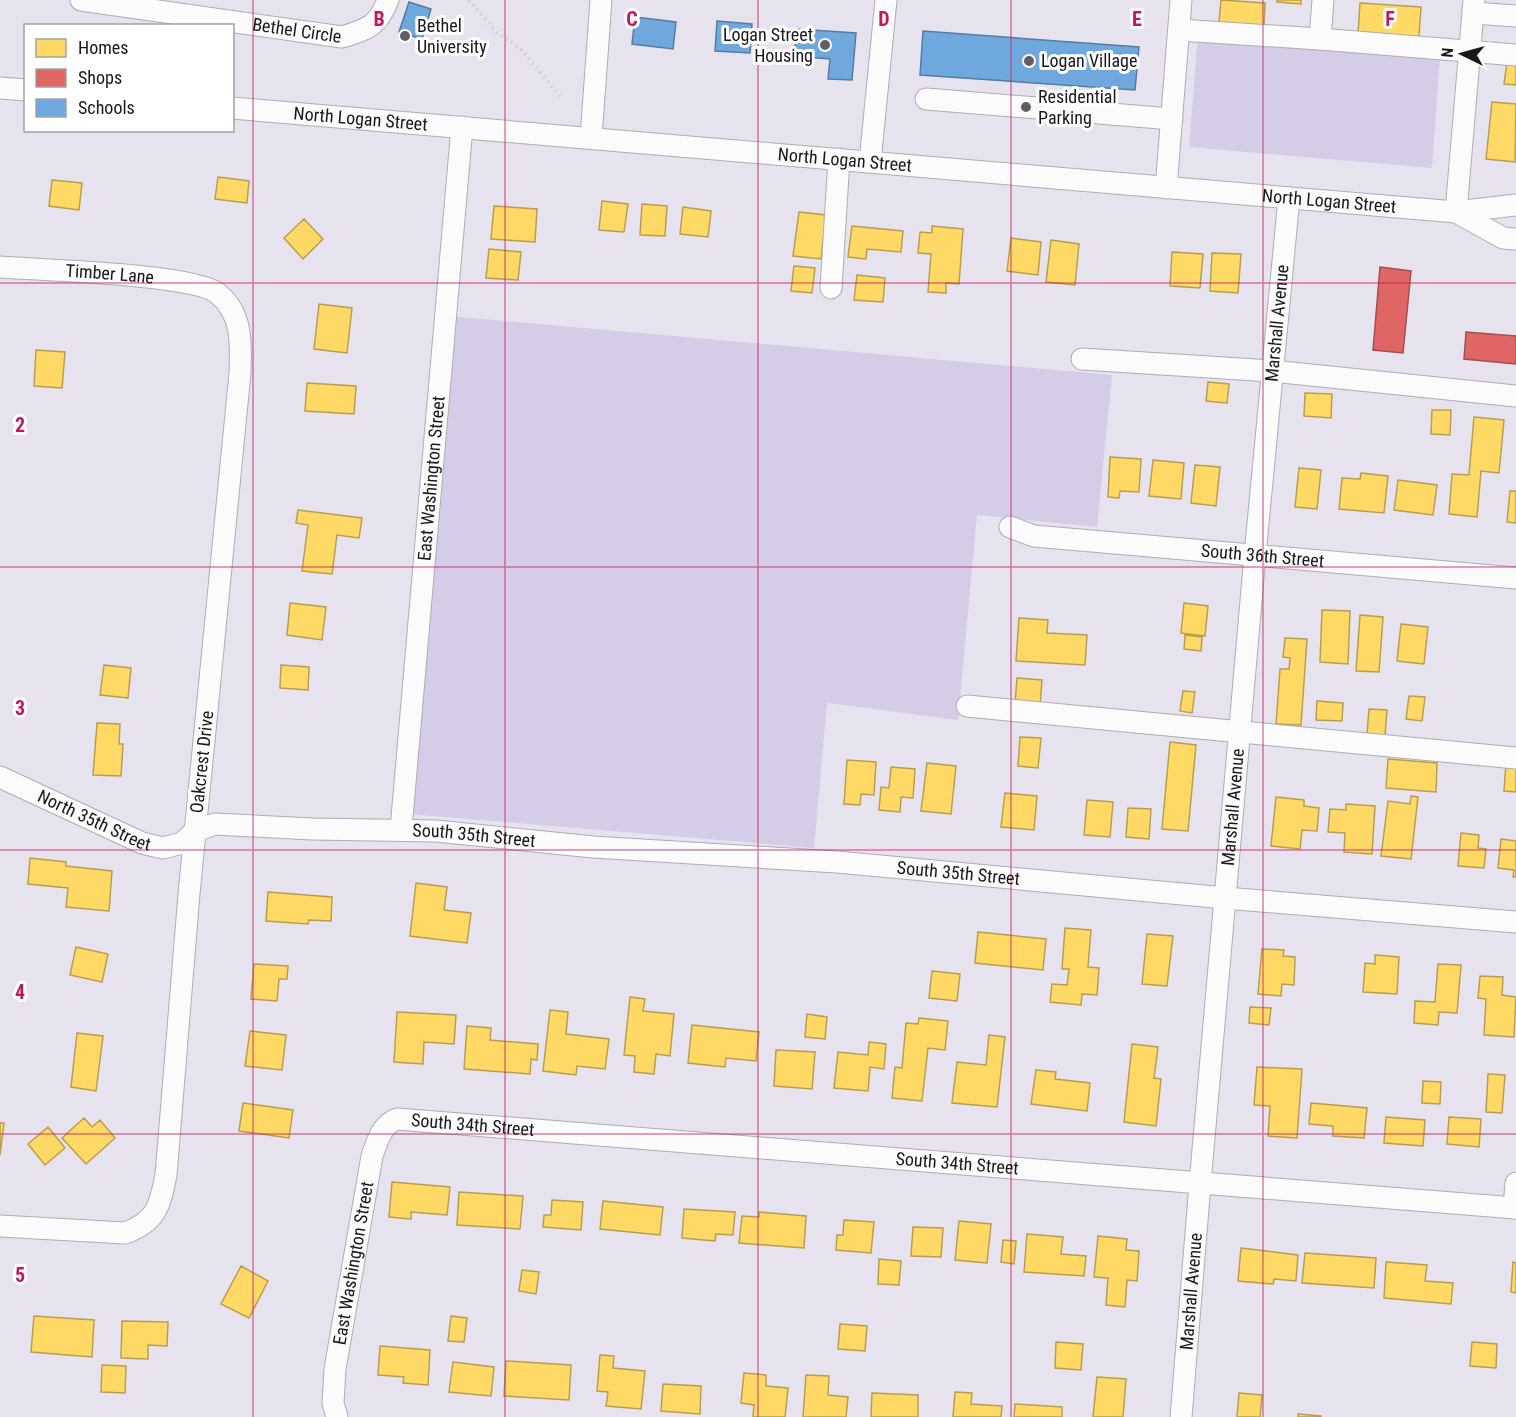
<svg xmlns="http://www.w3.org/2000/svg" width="1516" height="1417" viewBox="0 0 1516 1417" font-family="'Roboto Condensed',sans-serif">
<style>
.green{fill:#d5cce8}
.homes{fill:#ffd966;stroke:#ba9e50;stroke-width:1.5}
.shops{fill:#e06666;stroke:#a44e50;stroke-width:1.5}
.schools{fill:#6fa8dc;stroke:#557ca3;stroke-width:1.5}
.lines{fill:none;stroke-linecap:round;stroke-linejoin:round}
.minor-casing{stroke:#aeacb5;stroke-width:23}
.path{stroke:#cdcdcf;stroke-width:4;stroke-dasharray:1.5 4.5;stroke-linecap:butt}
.minor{stroke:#fbfbfc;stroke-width:21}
.grid{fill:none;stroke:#c2185b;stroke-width:1.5;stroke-opacity:0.55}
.poi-dot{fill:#615e67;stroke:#fff;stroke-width:2}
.labels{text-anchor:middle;stroke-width:6;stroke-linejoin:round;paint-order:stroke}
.poi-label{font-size:18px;fill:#19161e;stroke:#fff;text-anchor:start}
.street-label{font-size:18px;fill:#19161e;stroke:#fff}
.grid-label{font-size:20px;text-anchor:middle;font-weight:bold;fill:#c2185b;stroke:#fff;stroke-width:6;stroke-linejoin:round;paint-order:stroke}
</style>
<rect width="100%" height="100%" fill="#e6e3ee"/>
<!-- green -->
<path class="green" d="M1198 36 1440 56 1432 168 1189 147Z
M449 316 1112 375 1097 527 977 515 958 720 827 703 814 848 408 814Z"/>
<!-- homes -->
<path class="homes" d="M1221 0 1265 3 1264 26 1219 22Z
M1277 0H1301V4L1277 2Z
M1360 3 1421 7 1419 37 1358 33Z
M1507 62 1516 63V85L1504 84Z
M1492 102 1516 104 1515 162 1486 159Z
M218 177 249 181 247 203 215 199Z
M52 180 82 183 79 210 49 206Z
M602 201 628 204 624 232 599 230Z
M642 204 667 206 665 236 640 235Z
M494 206 537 209 535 242 491 239Z
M683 207 711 211 708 237 680 234Z
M799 212 826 215 821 259 793 256Z
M304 219 323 239 303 259 284 238Z
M852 226 903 231 901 252 867 249 866 259 848 257Z
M932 226 963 229 959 284 946 283V293L928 292 931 254 918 253 920 232 932 233Z
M1011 238 1041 242 1038 275 1007 271Z
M1051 240 1079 244 1075 285 1046 282Z
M489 249 521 252 518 280 486 278Z
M1172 252 1203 254 1200 288 1170 286Z
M1212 253 1241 254 1238 293 1210 291Z
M794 266 815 268 812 293 791 291Z
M857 275 885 278 883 302 854 300Z
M319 304 352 308 347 353 314 349Z
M36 350 65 352 62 388 34 386Z
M1208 382 1229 384 1227 403 1206 401Z
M307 383 356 386 354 414 305 411Z
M1305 393 1332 394 1331 418 1304 416Z
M1432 410H1451L1450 435 1431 434Z
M1474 417 1504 420 1499 473 1481 471 1477 517 1449 514 1452 474 1469 475Z
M1110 457 1141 459 1139 492 1120 491 1119 498 1108 497Z
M1153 460 1184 463 1181 499 1149 496Z
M1195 465 1220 467 1216 506 1191 503Z
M1299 468 1321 470 1317 509 1295 507Z
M1361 473 1388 476 1384 513 1339 509 1342 478 1360 479Z
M1398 480 1437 485 1433 515 1394 510Z
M1510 491H1516V523L1507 522Z
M298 510 362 518 359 538 337 535 332 574 302 571 308 525 296 523Z
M290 603 326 607 322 640 287 635Z
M1184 603 1208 606 1205 636 1181 633Z
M1322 610 1350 611 1348 664 1320 662Z
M1360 615 1383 617 1379 672 1356 671Z
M1019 618 1048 620 1047 633 1087 635 1085 665 1016 661Z
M1401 624 1428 627 1424 664 1397 661Z
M1185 635 1202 637 1201 651 1184 649Z
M1285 638 1307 639 1301 725 1276 724 1280 669H1289L1290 658 1283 657Z
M104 665 131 668 128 698 100 695Z
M281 665 309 667 308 690 280 688Z
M1017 678 1042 680 1040 707 1015 704Z
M1183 691 1195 692 1192 713 1180 711Z
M1409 696 1425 697 1422 721 1406 719Z
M1317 701 1343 703 1342 721 1316 720Z
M1369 709 1387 710 1385 736 1367 734Z
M97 723 120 724 119 744H123L121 776 93 775Z
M1020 737 1041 738 1038 768 1018 766Z
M1170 742 1196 745 1188 831 1162 829Z
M1388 759 1437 763 1436 792 1386 788Z
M847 760 876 762 874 795 861 794 860 805 844 804Z
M927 763 956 766 951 814 921 811Z
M1506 763 1516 764V792L1504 791Z
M891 767 915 769 913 798 901 797 900 812 879 810 881 787 889 788Z
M1005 793 1037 796 1034 830 1001 827Z
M1411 796 1418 797 1411 859 1381 856 1388 801 1410 804Z
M1276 797 1304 800V806L1319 808 1317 831 1302 830 1300 849 1271 846Z
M1087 800 1113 802 1110 837 1084 835Z
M1346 804 1375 806 1372 854 1344 852 1345 833 1328 832 1330 809 1346 810Z
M1128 808 1151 809 1149 839 1126 837Z
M1461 833 1479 835 1478 848 1486 849 1484 868 1458 866Z
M1501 839 1516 841V877H1513L1514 870 1498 868Z
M30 858 66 862V866L112 871 109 911 66 907 68 888 28 884Z
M416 883 447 887 444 910 471 913 467 943 410 936Z
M268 892 332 897 331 921 309 920 308 924 266 921Z
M1065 928 1091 930 1088 967 1099 968 1097 995 1082 994 1081 1005 1050 1002 1052 984 1067 985 1069 969H1062Z
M978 932 1046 939 1043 970 975 963Z
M1147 934 1173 936 1167 986 1142 984Z
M76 947 108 954 102 982 70 975Z
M1262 949 1284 950 1283 956 1295 957 1294 985 1282 984 1281 996 1258 994Z
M1375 955 1399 957 1397 994 1363 992 1365 963 1375 964Z
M254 964 288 966 287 979H279L277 1001 251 999Z
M1438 964 1461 965 1457 1013 1439 1012 1438 1025 1414 1023 1415 1001 1435 1002Z
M932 971 960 974 957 1001 929 998Z
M1480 976 1503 977 1502 995 1516 997 1514 1037 1484 1035 1486 999 1478 998Z
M630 997 645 999 643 1011 674 1014 670 1056 656 1054 654 1074 634 1072 635 1056 624 1055Z
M1250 1007 1271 1008 1269 1025 1249 1023Z
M550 1010 568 1012 566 1034 609 1039 605 1069 577 1066 576 1075 543 1071Z
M397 1012 456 1015 454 1044 424 1042 423 1064 394 1062Z
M807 1014 827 1017 825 1039 805 1037Z
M919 1018 948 1021 945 1050 928 1048 922 1101 892 1098 895 1067 902 1068 906 1023 918 1024Z
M692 1025 759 1032 756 1061 726 1058 725 1067 688 1063Z
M467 1026 491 1028 490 1040 538 1044 537 1060 531 1059 530 1074 464 1069Z
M250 1031 286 1035 282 1070 245 1066Z
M77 1033 103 1036 96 1091 71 1087Z
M989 1035 1005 1037 997 1107 952 1103 957 1062 986 1065Z
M869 1042 886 1044 884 1069 870 1067 868 1091 834 1088 838 1052 868 1055Z
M1132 1044 1158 1047 1154 1078 1161 1079 1156 1126 1124 1122Z
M776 1050 815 1052 812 1089 774 1086Z
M1257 1067 1302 1069 1297 1138 1268 1136 1270 1106 1254 1105Z
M1036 1070 1056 1072 1055 1079 1090 1083 1087 1111 1031 1104Z
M1488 1074 1505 1075 1502 1113 1486 1112Z
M1423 1081 1441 1082 1440 1104 1422 1103Z
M243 1103 293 1110 289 1138 239 1131Z
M1311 1103 1367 1108 1364 1138 1333 1136V1126L1309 1124Z
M1386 1117 1425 1120 1423 1146 1384 1143Z
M1449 1117 1481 1119 1479 1147 1447 1144Z
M84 1118 92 1127 100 1120 115 1138 86 1164 62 1138Z
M0 1123H4L0 1155Z
M48 1127 65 1148 45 1165 28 1144Z
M392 1182 450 1187 447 1215 411 1212V1219L389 1217Z
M459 1192 523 1196 520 1229 457 1225Z
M552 1200 583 1202 581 1230 543 1227 544 1215H551Z
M603 1201 663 1207 660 1235 600 1229Z
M684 1209 735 1212 733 1235 716 1234 715 1241 682 1238Z
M759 1212 806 1216 804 1248 739 1243 742 1216 759 1217Z
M844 1220 874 1222 871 1253 836 1250 837 1235H843Z
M959 1221 991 1224 987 1263 955 1260Z
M913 1227 943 1228 941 1257 911 1256Z
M1027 1234 1063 1237 1061 1254 1086 1256 1084 1276 1024 1272Z
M1098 1236 1127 1239 1126 1250 1139 1251 1137 1281 1127 1280 1125 1307 1106 1305 1108 1278 1094 1277Z
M1003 1240 1016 1241 1014 1264 1001 1262Z
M1241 1248 1298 1255 1296 1281 1274 1279 1273 1284 1238 1281Z
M1305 1253 1376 1258 1374 1288 1302 1283Z
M879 1259 901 1261 899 1285 878 1284Z
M1386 1262 1427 1265 1425 1281 1453 1283 1451 1304 1384 1298Z
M1513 1262 1516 1263V1293L1511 1292Z
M241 1266 268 1281 249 1318 221 1304Z
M522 1270 539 1272 536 1294 519 1291Z
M34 1316 94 1320 92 1357 31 1352Z
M451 1316 467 1318 464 1342 448 1341Z
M122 1321 168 1322 167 1346 148 1345V1359L121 1358Z
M840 1324 867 1326 865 1351 838 1349Z
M1056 1342 1083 1344 1081 1370 1055 1368Z
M1472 1342 1497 1344 1496 1368 1470 1366Z
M380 1346 430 1350 428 1385 403 1383 404 1377 378 1375Z
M600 1355 614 1356 613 1368 645 1371 641 1409 606 1406 608 1392 597 1391Z
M506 1361 571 1365 569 1400 504 1396Z
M453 1362 494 1367 491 1396 449 1392Z
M102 1365 126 1366 125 1393 101 1392Z
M744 1373 766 1375V1386L788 1388 785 1417H753L754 1405 741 1403Z
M806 1375 829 1376 828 1395 848 1397 846 1417H803Z
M1097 1377 1126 1379 1123 1417H1093Z
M663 1384 701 1386 700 1414 661 1411Z
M955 1392 972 1393 971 1404 1002 1406 1001 1417H953Z
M872 1393 918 1395V1417H871Z
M1239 1393 1262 1395 1260 1417H1237Z
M1015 1404 1062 1407V1417H1014Z
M1298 1414 1321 1416V1417H1298Z"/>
<!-- shops -->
<path class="shops" d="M1380 267 1411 271 1403 353 1373 350Z
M1466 332 1516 336V364L1464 359Z"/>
<!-- schools -->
<path class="schools" d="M409 2 431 9 422 39 399 32Z
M635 17 676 22 673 49 632 44Z
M717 21 752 24 750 53 715 51Z
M797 29 856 33 852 80 828 79 830 59 794 56Z
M923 31 1139 47 1135 90 920 75Z"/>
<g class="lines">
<defs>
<g id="minor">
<path id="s1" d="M81 0 342 37C368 29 378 26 388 0"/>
<path d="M1473 13 1516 16"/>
<path d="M1179 30 1320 39 1516 55"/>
<path d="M1320 39 1323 0"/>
<path d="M0 88 26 90"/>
<path d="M926 99 1172 119"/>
<path id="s2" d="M232 108 1456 212 1516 205"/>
<path d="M591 138 601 0"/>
<path d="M870 162 886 0"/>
<path d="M1166 188 1181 0"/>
<path d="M1456 212 1474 0"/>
<path d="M1456 212 1503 238 1516 239"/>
<path id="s3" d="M0 267C39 270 193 274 217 293 243 313 241 344 240 373L189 894 166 1175C160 1206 156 1222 125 1233L0 1226"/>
<path d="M831 288 839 159"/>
<path d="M1082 359 1272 371 1516 396"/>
<path id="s4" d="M1010 527 1034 536 1516 578"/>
<path d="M967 706 1516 758"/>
<path id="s5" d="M0 777 142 843 163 848 182 843 195 831 215 824 312 829 436 831 593 847 837 862 1225 898 1516 922"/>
<path id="s6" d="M401 829 462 127"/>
<path d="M1514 1208 1516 1183"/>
<path id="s7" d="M337 1417 333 1403 335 1369 372 1156C377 1142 381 1125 397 1119L1516 1208"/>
<path id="s8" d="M1181 1417 1200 1184 1255 555 1289 198"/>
</g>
</defs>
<!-- minor casing -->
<use href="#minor" class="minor-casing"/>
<!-- path -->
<path class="path" d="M469 0 497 33 520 48 560 96"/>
<!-- minor -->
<use href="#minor" class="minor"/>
</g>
<!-- grid -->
<path class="grid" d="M253 0V1417M505 0V1417M758 0V1417M1011 0V1417M1263 0V1417M0 283H1516M0 567H1516M0 850H1516M0 1134H1516"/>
<!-- markers -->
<g class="poi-dot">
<circle cx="405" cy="36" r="6"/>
<circle cx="825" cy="45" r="6"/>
<circle cx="1029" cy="61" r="6"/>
<circle cx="1026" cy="107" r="6"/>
</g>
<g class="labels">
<!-- poi labels -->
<g class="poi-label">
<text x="417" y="32">Bethel<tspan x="417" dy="21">University</tspan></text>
<text x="813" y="41" text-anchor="end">Logan Street<tspan x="813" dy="21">Housing</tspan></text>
<text x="1041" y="67">Logan Village</text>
<text x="1038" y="103">Residential<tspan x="1038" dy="21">Parking</tspan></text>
</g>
<!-- street labels -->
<g class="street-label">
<text dy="6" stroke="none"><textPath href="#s1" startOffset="218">Bethel Circle</textPath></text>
<text dy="6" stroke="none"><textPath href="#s2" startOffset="129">North Logan Street</textPath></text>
<text dy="6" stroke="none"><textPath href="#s2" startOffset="615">North Logan Street</textPath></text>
<text dy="6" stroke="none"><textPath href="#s2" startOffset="1101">North Logan Street</textPath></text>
<text dy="6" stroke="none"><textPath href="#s3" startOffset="110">Timber Lane</textPath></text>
<text dy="6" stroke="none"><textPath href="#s8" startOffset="1098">Marshall Avenue</textPath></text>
<text dy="6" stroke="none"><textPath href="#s6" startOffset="352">East Washington Street</textPath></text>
<text dy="6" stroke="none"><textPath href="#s4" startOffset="255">South 36th Street</textPath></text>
<text transform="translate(202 762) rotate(-84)" y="6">Oakcrest Drive</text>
<text dy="6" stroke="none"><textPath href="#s8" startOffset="612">Marshall Avenue</textPath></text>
<text dy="6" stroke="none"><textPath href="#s5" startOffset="104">North 35th Street</textPath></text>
<text dy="6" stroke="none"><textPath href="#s5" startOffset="496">South 35th Street</textPath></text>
<text dy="6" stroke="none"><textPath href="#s5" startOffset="982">South 35th Street</textPath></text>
<text dy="6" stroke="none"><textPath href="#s7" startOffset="387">South 34th Street</textPath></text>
<text dy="6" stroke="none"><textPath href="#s7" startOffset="873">South 34th Street</textPath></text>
<text dy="6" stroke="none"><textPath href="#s7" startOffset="156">East Washington Street</textPath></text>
<text dy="6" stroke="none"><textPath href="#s8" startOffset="126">Marshall Avenue</textPath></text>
</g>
</g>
<g class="grid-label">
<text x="379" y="26">B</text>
<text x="632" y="26">C</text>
<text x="884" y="26">D</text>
<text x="1137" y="26">E</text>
<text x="1390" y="26">F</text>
<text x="20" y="432">2</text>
<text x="20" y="715">3</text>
<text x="20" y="999">4</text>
<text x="20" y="1282">5</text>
</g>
<!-- legend -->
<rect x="24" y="24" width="210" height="108" fill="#ffffff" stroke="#a3a2a5" stroke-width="1.5"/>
<rect x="36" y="39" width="30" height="18" fill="#ffd966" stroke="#a3a2a5" stroke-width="1.5"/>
<text x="78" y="54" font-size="18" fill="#19161e">Homes</text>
<rect x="36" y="69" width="30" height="18" fill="#e06666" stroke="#a3a2a5" stroke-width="1.5"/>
<text x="78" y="84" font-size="18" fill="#19161e">Shops</text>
<rect x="36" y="99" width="30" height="18" fill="#6fa8dc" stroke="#a3a2a5" stroke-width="1.5"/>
<text x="78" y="114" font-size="18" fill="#19161e">Schools</text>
<!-- north arrow -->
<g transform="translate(1462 54) rotate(275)" stroke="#ffffff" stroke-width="4.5" paint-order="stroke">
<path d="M0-4.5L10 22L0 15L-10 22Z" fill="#19161e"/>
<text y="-9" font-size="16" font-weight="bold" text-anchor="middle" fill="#19161e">N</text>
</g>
</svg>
